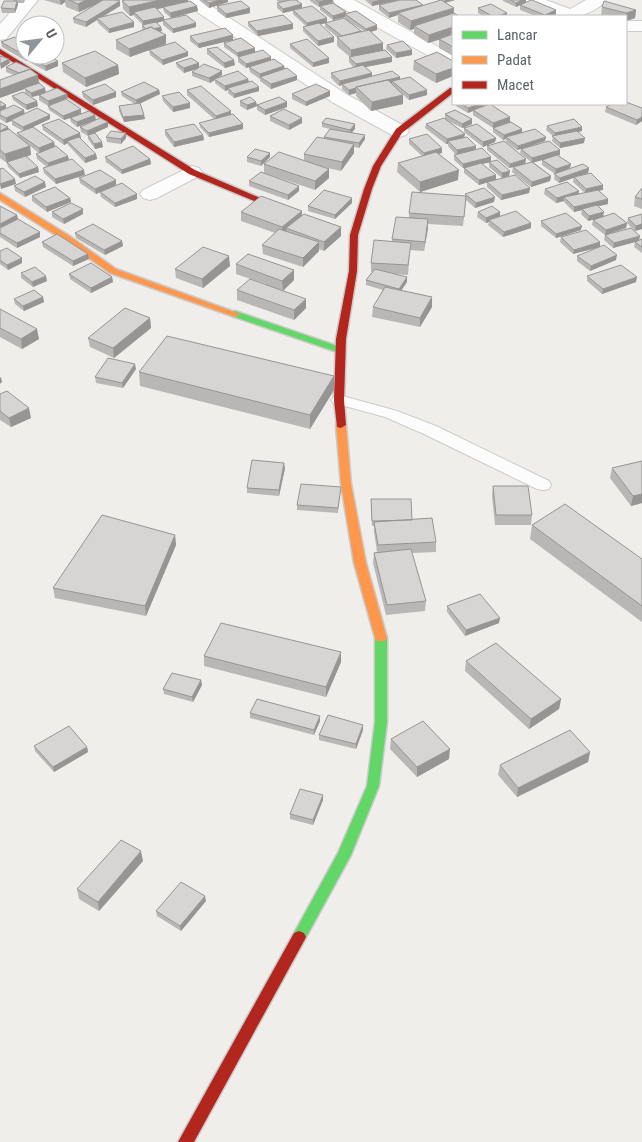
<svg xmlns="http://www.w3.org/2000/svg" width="642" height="1142" viewBox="0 0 642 1142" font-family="'Roboto Condensed',sans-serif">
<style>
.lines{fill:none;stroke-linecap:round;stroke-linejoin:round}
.lane-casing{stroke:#cbcccc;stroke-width:2}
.street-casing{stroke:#cbcccc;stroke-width:2}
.fast-casing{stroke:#cacacb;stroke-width:3}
.slow-casing{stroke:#cacacb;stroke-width:3}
.jam-casing{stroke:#cacacb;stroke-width:3}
.lane{fill:#fdfcfc;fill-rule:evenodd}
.street{fill:#fdfcfc;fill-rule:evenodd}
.fast{fill:#63d668;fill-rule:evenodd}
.slow{fill:#ff974d;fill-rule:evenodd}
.jam{fill:#b3261e;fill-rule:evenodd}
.wall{fill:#b8b7b5;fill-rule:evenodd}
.shaded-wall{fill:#969594}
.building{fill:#d6d5d3;stroke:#969594}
</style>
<rect width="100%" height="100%" fill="#efeeea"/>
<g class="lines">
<defs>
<path id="lane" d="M339 395 397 411 436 426 549 481 551 485 549 489 543 490 537 489 424 434 385 417 334 403 331 400 334 397Z"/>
<path id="street" d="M21 0H38L6 39 0 40V24Z
M183 0H202L346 94 406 127 409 131 406 135 399 137 392 135 332 102 185 4Z
M333 0H354L453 55V67L447 66 335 4Z
M523 0H546L570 9 586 0H606C603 5 599 7 594 10 570 24 549 13 525 4Z
M626 21H642V31H626Z
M192 166 199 168 202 172 199 176 157 198 150 200 143 198 140 194 143 190Z"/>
<path id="fast" d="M235 311 343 348 345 350 340 353 337 352 232 316V312Z
M381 634 385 635 387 638V722L379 786 351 855 304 941 299 943 294 941 292 937 338 853 367 786 375 722V638L377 635Z"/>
<path id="slow" d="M0 193 68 235 116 269 240 314 235 317 232 316 110 273 62 239 0 200Z
M341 422 346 425 351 484 366 563 387 638 385 641H377L375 638 354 563 341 484 336 425Z"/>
<path id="jam" d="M0 49 195 170 295 213 294 215H288L189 174 0 54Z
M450 88H453V93L402 133 381 166 372 189 358 235 357 271 346 339 344 400 346 425 341 428 337 427 334 400 336 339 349 271 350 235 364 189 373 166 396 129Z
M299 931 304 933 306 937 304 941 194 1142H178L294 933Z"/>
</defs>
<!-- lane casing -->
<use href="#lane" class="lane-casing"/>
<!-- street casing -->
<use href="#street" class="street-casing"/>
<!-- fast casing -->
<use href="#fast" class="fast-casing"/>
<!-- slow casing -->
<use href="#slow" class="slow-casing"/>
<!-- jam casing -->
<use href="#jam" class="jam-casing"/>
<!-- lane -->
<use href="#lane" class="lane"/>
<!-- street -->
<use href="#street" class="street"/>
<!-- fast -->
<use href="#fast" class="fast"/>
<!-- slow -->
<use href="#slow" class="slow"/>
<!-- jam -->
<use href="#jam" class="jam"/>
</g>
<!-- wall -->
<path class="wall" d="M14 0H25L24 3H18V5L15 13H2L1 8Z
M44 0H115L120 1V6L103 17 134 27 109 33 98 23 97 20 86 27 74 23 73 18 97 4 79 12 66 7 65 2 61 5Z
M188 0V1L197 6 198 11 171 18 164 12 163 8 157 9 164 17V20L196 27 173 33 163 25V21L157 23 161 27 162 31 159 32 166 35V44L130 57 116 49V40L142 30V25H143L134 16V15L130 16 123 9 122 1Z
M199 0H228V2L209 8Z
M276 0H299L297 1 302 4V8L327 23 345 19V17L333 20 320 10V6L319 7 310 1V0H333V2L346 14 377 25V30L371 32 383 51 392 57V62L365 67 372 73V76L400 77V80L427 95 409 100 401 93 403 104 371 111 356 96V93L349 95 342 89V85L339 86 331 78V73L354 68 349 62V57H350L337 46V37L325 27V23L320 24 334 42 318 46 303 31V27L306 26 293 14V11L283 13 277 8V3H280ZM348 21 364 31 361 32V31Z
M365 0H399L372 6Z
M438 0H455L445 3 454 8 453 56 439 48V40L428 43 414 34V29L410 30 398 22V15L389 18 379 10V5L423 6 440 1Z
M503 0H526V3L556 10V14L551 16H536L520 10V5L524 3 516 7 503 1Z
M217 6 250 13 226 18 217 11Z
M602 7 636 10 635 18 626 21V16H601Z
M478 8 507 13V16H484L478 13Z
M248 22 293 24V29L258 36 248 26Z
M233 35V40L255 48V52L271 57V60L284 66 285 69 297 76V80L271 89 260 81V79L250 72 249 67 246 68 238 62V57L224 47V43L231 40 199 48 190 41V36Z
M1 42 25 55 58 66 46 71 31 63 30 59 26 61 2 47Z
M290 44 329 63 313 67 290 48Z
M387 45 412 55 396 58 386 49Z
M207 49 235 65 225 68 207 54Z
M149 50 188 52V56L163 65 150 55Z
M414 61H453V76L436 83 413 70Z
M62 63 118 65 119 74 86 87 63 72Z
M176 63H199V68L222 71V75L219 77 248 79 249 82 259 87V91L234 98 228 93V90L225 91 215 83V80L210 83 192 76V72L197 69 184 73 177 67Z
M6 67 31 70 46 92 67 94 68 98 59 102 108 127 94 133 103 147 95 149 88 139V136L81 132 80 127 95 120 77 127 71 122 70 118 64 120 49 110 48 106 39 100V95H40L32 97 25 93V89L14 75 6 72Z
M159 90 160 94 140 103 144 115 145 119 124 122 119 111V106L135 104 122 96 121 92Z
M187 90 231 111V114L243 129 209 137 200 127 199 123 214 119 187 95Z
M82 92H116V97L93 105 83 97Z
M292 94 330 96 306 106 292 99Z
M12 96 38 106 27 110 13 100Z
M162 96 190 103V108L173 112 163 101Z
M0 101 6 105V108L24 110V114L50 115V119L33 127 54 142 55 147 85 175 56 184 44 173 43 168 47 167 37 159 36 154 39 153 30 146 31 155 27 156 39 172 20 178 8 167 7 163 0 158V123L8 127 9 129 18 136 17 133 23 131 12 125V121L6 123 0 119Z
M240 101 256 102 257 106 247 110 240 106Z
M287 102V107L265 115 257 110V105Z
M456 104H484V106L510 117V122L522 132 546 137 545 141 535 145 560 155H558L570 168H589L588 173 579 176 603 185V190H599L608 204 598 206 604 216 627 223 628 218 642 214V229L635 231 627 223 626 228 611 233 639 241 642 239V253L634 247 635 242 613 248 604 240 605 235 592 225 593 220 595 219 588 221 581 214 582 210 574 212 564 202V201L556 203 544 194 545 189 579 191 578 194 585 193 573 182 574 177 559 183 554 179 555 174 542 165V160L549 158 533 162 551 176 550 181 531 187 512 172 513 167 518 166 509 168 487 150V146L526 159 525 164 531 162 520 153 521 149 517 150 506 142V139L503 140 493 132V128L473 115V111L468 113 456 106Z
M606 107 642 108V121L636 125 605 112Z
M445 114 472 119V124L465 127 496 138 495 142 483 147 464 132V128H462L446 120 465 134 464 137 476 150 491 157V162L482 164 496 180 530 188 529 193 501 200 487 187V182L479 185 464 173V168L467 167 463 168 454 160V155H456L448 146V144H446L425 128 426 124 445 119Z
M270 116 302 118V123L289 130 270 121Z
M322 123 355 124V129L352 132 365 139 359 148 354 147V153L341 171 323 167 329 169V178L315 190 264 173V164L304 161V154L324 139V137L330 129 322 127Z
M42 125 81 138H80L96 154 97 159 85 163 68 145V143L64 145 43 130Z
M547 126 582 127V131L578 132 584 143 560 148 552 141 553 136 546 130Z
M165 130 203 135 204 140 174 147 165 135Z
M106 137 126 138 121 144 107 142Z
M409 139 442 153 438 154 458 180 420 192 397 172 398 163 422 156 409 144Z
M270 153V157L261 166 247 162V157Z
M105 157 150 159 151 164 122 174 106 162Z
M489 162 509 176 502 178 489 167Z
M79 178 116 185 96 194 80 183Z
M249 181 299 191 288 200 249 186Z
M14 186 46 187 25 197 15 191Z
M642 188V209L634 206 635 197Z
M100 192 137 194V199L115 207 101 197Z
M465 194 494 202 475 208 466 200 463 226 428 224 424 251 410 250 408 275 393 274 407 277V282L401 290 432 297V307L420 327 372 317 373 307 383 290 366 285V280L372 272H371V263L392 241V239L409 218V213L465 196Z
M32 196 70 198 71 202 47 212 32 201Z
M352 198V203L335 219 308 211V206Z
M0 206 17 215 18 219 40 237 17 248 0 237Z
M302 211V215L341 227V236L324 251 319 249V251L303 267 263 254 262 245 275 233 241 221V212Z
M52 212 83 214 64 224 52 217Z
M478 212H500V216L531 228 503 237 488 225 489 222 486 223 477 217Z
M541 221 581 230 556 238 541 226Z
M75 233 122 241 123 246 105 255 76 238Z
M561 237 600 247 573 254 560 242Z
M42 242 89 259 73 266 43 247Z
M0 251 22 258V263L8 270 0 264Z
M577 256 616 260 590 271 577 261Z
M236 264 294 270V280L283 290 306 308 294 320 237 300V290L266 284 236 274Z
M230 266 203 288 176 278 175 269Z
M21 273 47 281 33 287 21 278Z
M69 274 112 277 113 282 91 293 70 279Z
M587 276 636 282 602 294 587 281Z
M43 297 44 302 24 311 15 304 14 299Z
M0 309 39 339 22 349 0 337Z
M150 318 151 328 114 358 90 347 88 338Z
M136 369 123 388 96 383 95 377Z
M139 372 334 376V390L310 429 140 386Z
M0 394 31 418 11 427 0 420Z
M642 461V503L631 506 610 478 612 468Z
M285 468 279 496 247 493V488Z
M493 486 532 515 531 525H495L492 496Z
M341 487 338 513 297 510V505Z
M371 499 412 520 436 542V552L412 553 426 601 425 611 386 615 373 563 374 553 377 552 374 532V526H372Z
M532 525 642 559V622L530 539Z
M175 535 176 545 146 616 55 598 53 588Z
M447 606 499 623 465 636 447 612Z
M204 656 341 662 326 697 204 666Z
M466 661 561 699 559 709 529 729 465 671Z
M201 680 202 685 193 702 164 694 163 689Z
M250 713 320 721 314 735 250 718Z
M363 725V730L356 749 319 740V735Z
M391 739 449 759 417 777 390 749Z
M34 746 87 747 88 752 54 772 35 751Z
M590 752 588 762 517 797 498 775 500 765Z
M323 800 313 825 290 819V814Z
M143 861 99 911 79 899 77 889Z
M206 901 181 931 157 916 156 911Z"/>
<!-- shaded-wall -->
<path class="shaded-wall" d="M60 0H65V2L61 5Z
M86 0H105L79 12 78 4Z
M160 0H188V2L136 14 134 12V15L130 16 129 7Z
M220 0H228V2L209 8V3Z
M326 0H333V2L319 7V2Z
M379 0H399L372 6V2Z
M445 0H455L444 3Z
M522 0H526V3L516 7V3Z
M17 1 18 5 15 13V9Z
M120 1V6L98 19 97 18V20L86 27V22Z
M302 4V8L283 13V9Z
M423 5V9L398 13V15L389 18V13Z
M197 6 198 11 171 18 170 13Z
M250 8V13L226 18V14Z
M454 8 453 17 414 26V29L410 30 411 21Z
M556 10V14L551 16H545V15Z
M636 10 635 18 626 21V13Z
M346 12 345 17 333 20V16Z
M507 13V16H497Z
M164 17V21L143 26V21Z
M327 18V23L307 27V23Z
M134 22V27L109 33V29Z
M196 23V27L173 33V29Z
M293 24V29L258 36 257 31Z
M377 25V30L366 33V29Z
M161 27 162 31 147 35V30Z
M453 27V35L428 43 429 35Z
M166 35V44L130 57 129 49Z
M233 35V40L199 48 198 44Z
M334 37V42L318 46V41Z
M383 43V52L351 59V50Z
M255 48V52L238 57 237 53Z
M412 50V55L396 58V53Z
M188 52V56L163 65 162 60Z
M29 55H40L30 58V59L26 61V56Z
M271 57V61L246 68V64Z
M392 57V62L355 69 356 64Z
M329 58V63L313 67V63Z
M9 59 10 63 1 69 0 64Z
M234 60 235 65 225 68 224 63Z
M58 61V66L46 71 45 66Z
M199 63V68L184 73V68Z
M118 65 119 74 86 87 85 78Z
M284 66 285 71 260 77V79V74Z
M453 68V76L436 83V74Z
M222 71V75L215 79H214L215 80 210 83 209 78Z
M372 73V78L342 84V85L339 86 340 81Z
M38 75 39 84 24 88 25 89 0 98V89Z
M297 76V80L271 89V84Z
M400 77V81H392V83L361 92 357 88Z
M248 79 249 83 228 88V90L225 91V86Z
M259 87V91L234 98V94Z
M45 88 46 93 32 97 31 93Z
M356 88V93L349 95V90Z
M159 90 160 94 137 105 136 100Z
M427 90V95L409 100V95Z
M330 91V96L306 106V102Z
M116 92V97L93 105V100Z
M67 94 68 98 49 106 48 101Z
M403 95V104L371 111 372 102Z
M37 101 38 106 27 110 26 105Z
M256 102 257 106 247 110V105Z
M287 102V107L265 115V110Z
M190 103V108L173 112V107Z
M480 104H484V107L473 110V111L468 113V108Z
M6 105V109L0 112V107Z
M81 109V114L64 120 63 116Z
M24 110 25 115 6 123V118Z
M231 111V116L216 120V116Z
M50 115V119L24 131 23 127Z
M95 115 96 120 77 127V122Z
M144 115 145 119 124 122 123 117Z
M510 117V122L493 128V123Z
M642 117V121L636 125 637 120Z
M302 118V123L289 130V125Z
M472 119V124L462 128V124Z
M108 122V127L88 136 87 131Z
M243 124V129L209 137V133Z
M355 124V129L350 134V130Z
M8 127 9 132 0 136V131Z
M582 127V131L554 138 555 133Z
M522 129V134L506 137V139L503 140 504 135Z
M80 133 81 138 69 142 67 141 68 143 64 145 63 140Z
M126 133V138L121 144V139Z
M465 134 464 138 448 141V144H446L447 139Z
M203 135 204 140 174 147V142Z
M365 135V139L359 148V143Z
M546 137 545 141 517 150 518 146Z
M496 138 495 142 483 147V142Z
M585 138 584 143 560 148V143Z
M54 142 55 147 40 153 39 148Z
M102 142 103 147 95 149 94 144Z
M354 144V153L341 171 342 162Z
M30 146 31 155 7 164 5 154Z
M476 146V151L457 155V150Z
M442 148V153L424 157V153Z
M560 150V155L532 163V158Z
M270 153V157L261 166V161Z
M96 154 97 159 85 163V158Z
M68 156 69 160 49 168 48 163Z
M491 157V162L463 168V164Z
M150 159 151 164 122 174V170Z
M526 159 525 164 509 168 510 164Z
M571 164 570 168 555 174 556 169Z
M38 167 39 172 20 178 19 174Z
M589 168 588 173 559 183 560 178Z
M329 169V178L315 190V181Z
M84 170 85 175 56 184 55 179Z
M459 170 458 180 420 192V182Z
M510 171 509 176 502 178V173Z
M496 175V180L479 185V180Z
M551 176 550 181 531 187 532 182Z
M15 179 16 184 1 189 0 184Z
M116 180V185L96 194 95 189Z
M45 182 46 187 25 197 24 192Z
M603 185V190L585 193 586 189Z
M299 186V191L288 200V195Z
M530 188 529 193 501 200 502 195Z
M579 191 578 196 564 197V201L556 203 557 198Z
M137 194V199L115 207V203Z
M495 197 494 202 475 208 476 203Z
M70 198 71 202 47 212 46 207Z
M352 198V203L335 219V215Z
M608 199V204L574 212V207Z
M83 209V214L64 224 63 219Z
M302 211V220L286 228 287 233 283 236 282 227Z
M500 212V217L489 220V222L486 223V218Z
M604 212 603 217 588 221 589 216Z
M17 215 18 220 1 229 0 224Z
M428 219V229L424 251 425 242Z
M531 223V228L503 237 504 232Z
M627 223 626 228 605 235 606 230Z
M642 224V229L635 231 636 226Z
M582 226 581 230 556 238V234Z
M341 227V236L324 251V242Z
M40 232V237L17 248V243Z
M640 236 639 241 613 248 614 243Z
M122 241 123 246 105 255 104 250Z
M319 242V251L303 267V258Z
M600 242V247L573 254 574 250Z
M88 254 89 259 73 266V261Z
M617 255 616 260 590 271 591 266Z
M229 256 230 266 203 288 202 279Z
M22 258V263L8 270 7 265Z
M294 270V280L283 291 282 281Z
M46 276 47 281 33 287 32 282Z
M112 277 113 282 91 293V288Z
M407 277V282L399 294V289Z
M637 277 636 282 602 294 603 289Z
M43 297 44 302 24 311 23 306Z
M432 297V307L420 327V318Z
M306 299V308L294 320V310Z
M150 318 151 328 114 358 113 348Z
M37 329 39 339 22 349 21 339Z
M135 364 136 369 123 388 122 383Z
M334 376V390L310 429V415Z
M1 377 2 382 0 384V378Z
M29 408 31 418 11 427 9 418Z
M284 463 285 468 279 496V490Z
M642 494V503L631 506 633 496Z
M175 535 176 545 146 616 145 606Z
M500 618 499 623 465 636 466 630Z
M341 652V662L326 697V687Z
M201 680 202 685 193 702 192 697Z
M561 699 559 709 529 729 531 719Z
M320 716V721L314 735V730Z
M363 725V730L356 749V744Z
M87 747 88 752 54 772 53 767Z
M450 749 449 759 417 777V767Z
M590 752 588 762 517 797 518 788Z
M323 795V800L313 825V820Z
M141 851 143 861 99 911 98 902Z
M205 896 206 901 181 931 180 926Z"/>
<!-- building -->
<path class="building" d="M69 0H86L78 4Z
M103 0H115L120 1 86 22 73 18Z
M125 0H160L129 7 122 1Z
M204 0H220L209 3Z
M290 0H296L302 4 283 9 277 3Z
M316 0H326L319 2Z
M400 0H416L423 5 389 13 379 5Z
M441 0 454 8 411 21 398 13Z
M511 0H522L516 3Z
M531 0H532L556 10 545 15 520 5Z
M4 1H17L15 9 1 8Z
M190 1 197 6 170 13 163 7Z
M241 1 250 8 226 14 217 6Z
M604 1 636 10 626 13 602 7Z
M333 3 346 12 333 16 320 6Z
M491 4 507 13 497 16H492L478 8Z
M312 6 327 18 307 23 293 10Z
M155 7 164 17 143 21 134 12Z
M356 11 377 25 366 29 345 14Z
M122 12 134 22 109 29 97 18Z
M454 13 459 16H453V27L429 35 414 26Z
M186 15 196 23 173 29 163 20Z
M283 15 293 24 257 31 248 22Z
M344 18 361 31 342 36 325 23Z
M156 22 161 27 154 29 151 27 146 29 142 25Z
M319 23 334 37 318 41 303 27Z
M151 27 166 35 129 49 116 40Z
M225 28 233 35 198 44 190 36Z
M369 30 383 43 351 50 337 37Z
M453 34V47L439 39Z
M15 37 25 43V55H29L26 56 1 42Z
M241 38 255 48 237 53 224 43Z
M307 39 329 58 313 63 290 44Z
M403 41 412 50 396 53 387 45Z
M175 42 188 52 162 60 149 50Z
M217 47 234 60 224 63 207 49Z
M263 50 271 57 246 64 238 57Z
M385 50 392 57 356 64 349 57Z
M95 51 118 65 85 78 62 63Z
M437 52 453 61V68L436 74 414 61Z
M38 55H47L58 61 45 66 30 58Z
M0 56 9 59 0 64Z
M191 58 199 63 184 68 176 63Z
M274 59 284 66 260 74 249 67Z
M16 62 31 69 19 73 6 67Z
M204 64 222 71 209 78 192 72Z
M363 65 372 73 340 81 331 73Z
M287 68 297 76 271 84 260 77Z
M30 69 38 75 0 89V80Z
M238 71 248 79 225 86 214 79Z
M392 71 400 77 356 87V88L349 90 342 84Z
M410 77 427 90 409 95 392 81Z
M388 80 403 95 372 102 356 87Z
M252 81 259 87 234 94 228 88Z
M144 82 159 90 136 100 121 92Z
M39 83 45 88 31 93 24 88Z
M105 84 116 92 93 100 82 92Z
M316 84 330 91 306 102 292 94Z
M201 86 231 111 216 116 187 90Z
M57 88 67 94 48 101 39 95Z
M23 92 37 101 26 105 12 96Z
M179 92 190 103 173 107 162 96Z
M250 97 256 102 247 105 240 101Z
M279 97 287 102 265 110 257 105Z
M66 99 81 109 63 116 48 106Z
M0 101 6 105 0 107Z
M626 102 642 108V117L637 120 606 107 612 104H626Z
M140 103 144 115 123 117 119 106Z
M461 104H480L468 108Z
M490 104 510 117 493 123 473 110Z
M14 105 24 110 6 118 0 115V111Z
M37 108 50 115 23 127 11 120Z
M284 109 302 118 289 125 270 116Z
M455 110 472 119 462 124 445 114Z
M89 111 95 115 77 122 70 118Z
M233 114 243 124 209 133 199 123Z
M100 118 108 122 87 131 80 127Z
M326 118 355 124 350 130 322 123Z
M444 118 465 134 447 139 426 124Z
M59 119 80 133 63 140 42 125Z
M574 119 582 127 555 133 547 126Z
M511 122 522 129 504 135 493 128Z
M0 123 8 127 0 131Z
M194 124 203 135 174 142 165 130Z
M477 124 496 138 483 142 464 128Z
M33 127 54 142 39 148 17 133Z
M9 129 30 146 5 154 0 150V132Z
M330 129 365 135 359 143 324 137Z
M535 129 546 137 518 146 506 137Z
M111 131 126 133 121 139 106 137Z
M577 131 585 138 560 143 552 136Z
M95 133 102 142 94 144 88 135Z
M427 134 442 148 424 153 409 139Z
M79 137 96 154 85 158 67 141Z
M317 137 354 144 342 162 304 154Z
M467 137 476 146 457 150 448 141Z
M504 141 526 159 510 164 487 146Z
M549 141 560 150 532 158 521 149Z
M56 146 68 156 48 163 36 154Z
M133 146 150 159 122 170 105 157Z
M482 148 491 157 463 164 454 155Z
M255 149 270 153 261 161 247 157Z
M279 152 329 169 315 181 264 164Z
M436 152 459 170 420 182 398 163Z
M557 155 571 164 556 169 542 160Z
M26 156 38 167 19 174 7 162Z
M72 159 84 170 55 179 43 168Z
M497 160 510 171 502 173 489 162Z
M532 162 551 176 532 182 513 167Z
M481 163 496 175 479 180 464 168Z
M583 164 589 168 560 178 554 174Z
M3 168 15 179 0 184V169Z
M100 170 116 180 95 189 79 178Z
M261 172 299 186 288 195 249 181Z
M591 173 603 185 586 189 574 177Z
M515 175 530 188 502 195 487 182Z
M35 176 45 182 24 192 14 186Z
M567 182 579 191 557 198 545 189Z
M122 183 137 194 115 203 100 192Z
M55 187 70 198 46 207 32 196Z
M484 188 495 197 476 203 465 194Z
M642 188V199L635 197Z
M324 190 352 198 335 215 308 206Z
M598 190 608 199 574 207 564 197Z
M412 192 466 196 464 217 409 213Z
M261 196 302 211 282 227 241 212Z
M71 203 83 209 63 219 52 212Z
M597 205 604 212 589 216 582 209Z
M0 206 17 215 0 224Z
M492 206 500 212 486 218 478 212Z
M516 211 531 223 504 232 489 220Z
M566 213 582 226 556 234 541 221Z
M614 213 627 223 606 230 593 220Z
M304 214 341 227 324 242 286 228Z
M642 214V224L636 226 628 218Z
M396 217 428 219 425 242 392 239Z
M18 219 40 232 17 243 0 233V228Z
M93 224 122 241 104 250 75 233Z
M631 228 640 236 614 243 605 235Z
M279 229 319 242 303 258 262 245Z
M586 230 600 242 574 250 561 237Z
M57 234 88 254 73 261 42 242Z
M642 239V247L635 242Z
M374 240 411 243 408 265 371 263Z
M604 245 617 255 591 266 577 256Z
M203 247 229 256 202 279 175 269Z
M7 248 22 258 7 265 0 260V251Z
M248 254 294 270 282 281 236 264Z
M91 263 112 277 91 288 69 274Z
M621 265 637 277 603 289 587 276Z
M35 267 46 276 32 282 21 273Z
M375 269 407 277 399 289 366 280Z
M250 279 306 299 294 310 237 290Z
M385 287 432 297 420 318 373 307Z
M34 290 43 297 23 306 14 299Z
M125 308 150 318 113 348 88 338Z
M0 309 37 329 21 339 0 328Z
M167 336 334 376 310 415 139 372Z
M108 358 135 364 122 383 95 377Z
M7 391 29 408 9 418 0 411V394Z
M252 460 284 463 279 490 247 488Z
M642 461V494L633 496 612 468Z
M301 484 341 487 338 508 297 505Z
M493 486H528L532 515H496Z
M371 499H411L412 520 372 521Z
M565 504 642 559V606L532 525Z
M102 515 175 535 145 606 53 588Z
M432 518 436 542 378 545 374 522Z
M411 549 426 601 387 605 374 553Z
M480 594 500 618 466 630 447 606Z
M221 623 341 652 326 687 204 656Z
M496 643 561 699 531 719 466 661Z
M172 673 201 680 192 697 163 689Z
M257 699 320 716 314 730 250 713Z
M328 715 363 725 356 744 319 735Z
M423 721 450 749 417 767 391 739Z
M69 726 87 747 53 767 34 746Z
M570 730 590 752 518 788 500 765Z
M300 789 323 795 313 820 290 814Z
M121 840 141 851 98 902 77 889Z
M181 882 205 896 180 926 156 911Z"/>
<!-- legend -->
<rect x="452" y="15" width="175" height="90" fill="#ffffff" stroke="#bfc1c3"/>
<rect x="462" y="31" width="25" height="8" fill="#63d668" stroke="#bfc1c3"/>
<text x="497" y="40" font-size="15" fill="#5f6368">Lancar</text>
<rect x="462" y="56" width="25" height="8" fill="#ff974d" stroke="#bfc1c3"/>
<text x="497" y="65" font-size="15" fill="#5f6368">Padat</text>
<rect x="462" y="81" width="25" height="8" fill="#b3261e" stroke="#bfc1c3"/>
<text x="497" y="90" font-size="15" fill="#5f6368">Macet</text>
<!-- north arrow -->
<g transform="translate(40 40) rotate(61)"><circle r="24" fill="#ffffff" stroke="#bfc1c3"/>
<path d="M0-4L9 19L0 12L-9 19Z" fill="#919496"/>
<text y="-8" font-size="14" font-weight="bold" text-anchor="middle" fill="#5f6368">U</text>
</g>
</svg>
